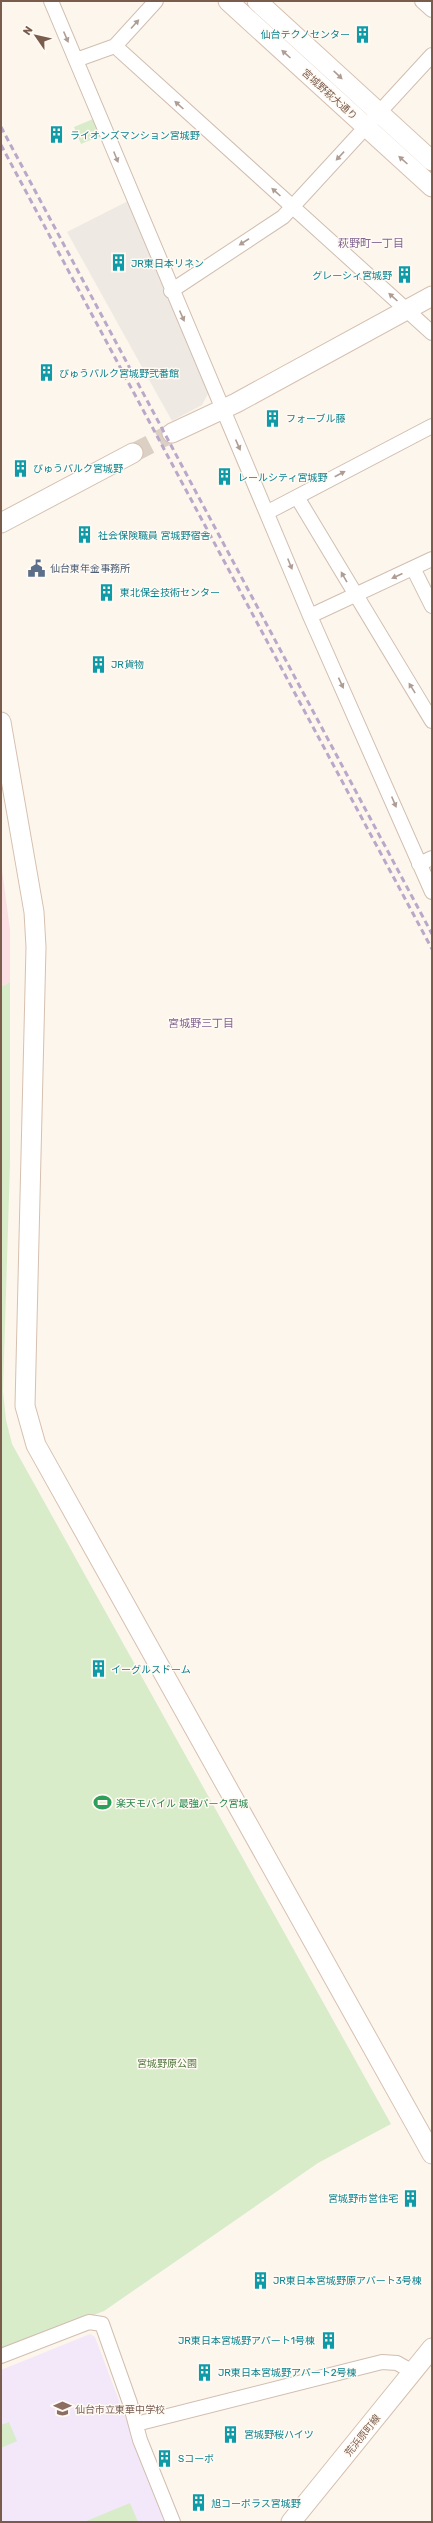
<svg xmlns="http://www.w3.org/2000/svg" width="433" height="2523" viewBox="0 0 433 2523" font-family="Rubik,'Noto Sans JP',sans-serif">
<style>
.industrial{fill:#efe9e4}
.education{fill:#f3e8fa}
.medical{fill:#fbdfe3}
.green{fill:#d8ecc9}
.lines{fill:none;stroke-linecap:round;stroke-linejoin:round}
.secondary-tunnel{stroke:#dcd0c4;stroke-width:19;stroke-dasharray:19 10;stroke-linecap:butt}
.street-casing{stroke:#d1beb0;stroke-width:16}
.secondary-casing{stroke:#d6c0b0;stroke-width:21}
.street{stroke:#fff;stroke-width:14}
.secondary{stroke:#fff;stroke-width:19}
.rail{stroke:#b9a8c9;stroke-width:3;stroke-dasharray:6 4;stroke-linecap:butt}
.oneway{fill:#af9d94}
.labels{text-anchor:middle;stroke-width:3;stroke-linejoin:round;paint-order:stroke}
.culture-label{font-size:10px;fill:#0d838f;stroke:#fffaf3;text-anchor:start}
.street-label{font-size:10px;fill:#7a5c4d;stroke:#fffaf3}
.service-label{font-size:10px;fill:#4e5e75;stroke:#fffaf3;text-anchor:start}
.leisure-label{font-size:10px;fill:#27864d;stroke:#fffaf3;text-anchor:start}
.park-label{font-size:10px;fill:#537a41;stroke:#fffaf3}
.education-label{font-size:10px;fill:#785e54;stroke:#fffaf3;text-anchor:start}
.neighbourhood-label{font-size:11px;fill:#846695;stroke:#fffaf3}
</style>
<rect width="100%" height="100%" fill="#fdf6ec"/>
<!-- industrial -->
<path class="industrial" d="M128 201 208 394 202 405 172 421 67 232Z"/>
<!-- education -->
<path class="education" d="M90 2334 95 2337 165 2522H1V2370Z"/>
<!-- medical -->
<path class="medical" d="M1 862 10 930V982L1 987Z"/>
<!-- green -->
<path class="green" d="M93 119 100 136 81 144 74 127Z
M10 982V1163L3 1391 6 1420 12 1444 391 2124 318 2163 104 2311 1 2351V987Z
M9 2422 17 2441 1 2448V2425Z
M130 2503 138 2522H84Z"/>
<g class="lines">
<!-- secondary-tunnel -->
<path class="secondary-tunnel" d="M133 453 172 433"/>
<defs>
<path id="street" d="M51 1 310 616 432 892
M422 1 432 10
M115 46 432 333
M76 60 115 46 156 1
M171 291 283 217 432 55
M297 497 432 721
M268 512 432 426
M413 568 432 606
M310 616 432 559
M419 864 432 858
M1 2356 89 2322 102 2324 130 2403 140 2440 173 2522
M136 2424 382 2362 397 2363 413 2372"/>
<path id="secondary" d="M228 1 432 187
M257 1 432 161
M172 433 236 403 432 296
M1 523 133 453
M1 722 34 912 36 947 25 1406 36 1445 432 2154
M291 2522 432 2348"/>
</defs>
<!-- street casing -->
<use href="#street" class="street-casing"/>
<!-- secondary casing -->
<use href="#secondary" class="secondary-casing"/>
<!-- street -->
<use href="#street" class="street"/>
<!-- secondary -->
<use href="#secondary" class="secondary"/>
<!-- rail -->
<path class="rail" d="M1 127 432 934
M1 145 432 949"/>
</g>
<!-- one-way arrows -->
<defs><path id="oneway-solid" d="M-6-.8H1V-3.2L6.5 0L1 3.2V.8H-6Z"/></defs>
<g class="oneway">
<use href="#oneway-solid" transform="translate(135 24) rotate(-48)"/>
<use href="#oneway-solid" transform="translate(66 37) rotate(67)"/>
<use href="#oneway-solid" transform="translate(286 54) rotate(-138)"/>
<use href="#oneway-solid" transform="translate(338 75) rotate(43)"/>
<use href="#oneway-solid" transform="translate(179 105) rotate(-138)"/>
<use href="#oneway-solid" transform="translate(340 156) rotate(133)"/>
<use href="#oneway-solid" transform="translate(116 157) rotate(68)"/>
<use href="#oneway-solid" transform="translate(403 160) rotate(-138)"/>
<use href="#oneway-solid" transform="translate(276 192) rotate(-138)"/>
<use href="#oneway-solid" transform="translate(244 242) rotate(147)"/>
<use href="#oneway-solid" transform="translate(393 297) rotate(-138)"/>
<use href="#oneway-solid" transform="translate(182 316) rotate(66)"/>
<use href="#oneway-solid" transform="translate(238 445) rotate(66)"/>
<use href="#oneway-solid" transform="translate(340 474) rotate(-28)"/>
<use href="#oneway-solid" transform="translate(290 564) rotate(68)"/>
<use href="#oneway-solid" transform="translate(397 576) rotate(156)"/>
<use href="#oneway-solid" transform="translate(344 577) rotate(-120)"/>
<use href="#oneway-solid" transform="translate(341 683) rotate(65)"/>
<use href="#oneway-solid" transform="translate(412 688) rotate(-122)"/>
<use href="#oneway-solid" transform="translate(394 802) rotate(67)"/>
</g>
<!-- icons -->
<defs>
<symbol id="building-bare" viewBox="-9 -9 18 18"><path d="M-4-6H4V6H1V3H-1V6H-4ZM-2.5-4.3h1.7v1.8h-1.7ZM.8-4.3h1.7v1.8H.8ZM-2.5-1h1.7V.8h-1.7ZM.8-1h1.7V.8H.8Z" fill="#0f9aa8" stroke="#fffaf3" stroke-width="2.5" paint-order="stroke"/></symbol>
<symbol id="civic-bare" viewBox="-9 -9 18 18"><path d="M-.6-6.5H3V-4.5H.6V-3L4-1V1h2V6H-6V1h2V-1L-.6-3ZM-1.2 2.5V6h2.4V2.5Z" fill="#5c6f8a" stroke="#fffaf3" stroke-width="2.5" paint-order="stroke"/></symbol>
<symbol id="stadium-bare" viewBox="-9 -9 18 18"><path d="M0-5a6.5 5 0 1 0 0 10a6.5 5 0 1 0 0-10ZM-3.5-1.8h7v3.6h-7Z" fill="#2e9e5b" stroke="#fffaf3" stroke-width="2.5" paint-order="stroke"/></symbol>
<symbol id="school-bare" viewBox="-9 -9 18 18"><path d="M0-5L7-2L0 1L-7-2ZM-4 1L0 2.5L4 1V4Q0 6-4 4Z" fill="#8d6e63" stroke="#fffaf3" stroke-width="2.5" paint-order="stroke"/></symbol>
</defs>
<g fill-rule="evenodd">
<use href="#building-bare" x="350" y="22" width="25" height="25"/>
<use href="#building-bare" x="44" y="122" width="25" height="25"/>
<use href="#building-bare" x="106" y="250" width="25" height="25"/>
<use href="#building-bare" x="392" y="262" width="25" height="25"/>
<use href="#building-bare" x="34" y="360" width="25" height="25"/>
<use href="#building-bare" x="260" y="406" width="25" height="25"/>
<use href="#building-bare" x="8" y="456" width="25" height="25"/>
<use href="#building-bare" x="212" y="464" width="25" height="25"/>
<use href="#building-bare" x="72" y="522" width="25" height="25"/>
<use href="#civic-bare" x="24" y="556" width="25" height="25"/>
<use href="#building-bare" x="94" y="580" width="25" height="25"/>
<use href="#building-bare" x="86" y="652" width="25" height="25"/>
<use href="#building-bare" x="86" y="1656" width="25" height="25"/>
<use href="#stadium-bare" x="90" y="1790" width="25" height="25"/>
<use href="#building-bare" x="398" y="2186" width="25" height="25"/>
<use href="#building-bare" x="248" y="2268" width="25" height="25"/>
<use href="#building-bare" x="316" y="2328" width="25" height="25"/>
<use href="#building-bare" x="192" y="2360" width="25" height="25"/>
<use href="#school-bare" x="50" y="2396" width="25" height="25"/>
<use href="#building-bare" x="218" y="2422" width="25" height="25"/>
<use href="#building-bare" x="152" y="2446" width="25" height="25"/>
<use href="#building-bare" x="186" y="2490" width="25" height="25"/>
</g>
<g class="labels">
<!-- culture labels -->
<g class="culture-label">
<text x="350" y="38" text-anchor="end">仙台テクノセンター</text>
<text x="70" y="139">ライオンズマンション宮城野</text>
<text x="131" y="267">JR東日本リネン</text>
<text x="392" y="279" text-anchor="end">グレーシィ宮城野</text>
<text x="59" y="377">びゅうパルク宮城野弐番館</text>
<text x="286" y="422">フォーブル藤</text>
<text x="33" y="472">びゅうパルク宮城野</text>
<text x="238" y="481">レールシティ宮城野</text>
<text x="98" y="539">社会保険職員 宮城野宿舎</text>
<text x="120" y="596">東北保全技術センター</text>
<text x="111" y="668">JR貨物</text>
<text x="111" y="1673">イーグルスドーム</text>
<text x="398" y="2202" text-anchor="end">宮城野市営住宅</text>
<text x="273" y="2284">JR東日本宮城野原アパート3号棟</text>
<text x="315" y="2344" text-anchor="end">JR東日本宮城野アパート1号棟</text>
<text x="218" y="2376">JR東日本宮城野アパート2号棟</text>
<text x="244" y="2438">宮城野桜ハイツ</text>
<text x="178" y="2462">Sコーポ</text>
<text x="211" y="2507">旭コーポラス宮城野</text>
</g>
<!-- street labels -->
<g class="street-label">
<text transform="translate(330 94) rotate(42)" y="4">宮城野萩大通り</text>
<text transform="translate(362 2435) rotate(-51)" y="4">荒浜原町線</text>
</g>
<!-- service labels -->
<g class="service-label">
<text x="50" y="572">仙台東年金事務所</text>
</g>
<!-- leisure labels -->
<g class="leisure-label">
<text x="116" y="1807">楽天モバイル 最強パーク宮城</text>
</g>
<!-- park labels -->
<g class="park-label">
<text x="167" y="2067">宮城野原公園</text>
</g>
<!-- education labels -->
<g class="education-label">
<text x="75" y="2413">仙台市立東華中学校</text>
</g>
<!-- neighbourhood labels -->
<g class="neighbourhood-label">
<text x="371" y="247">萩野町一丁目</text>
<text x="201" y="1027">宮城野三丁目</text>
</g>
</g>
<!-- border -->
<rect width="433" height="2523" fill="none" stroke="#7a5c4d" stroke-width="4"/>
<!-- north arrow -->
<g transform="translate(36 36) rotate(304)" stroke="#fffaf3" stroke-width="3" paint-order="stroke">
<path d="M0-3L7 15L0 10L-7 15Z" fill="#7a5c4d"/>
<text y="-6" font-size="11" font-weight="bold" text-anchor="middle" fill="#7a5c4d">N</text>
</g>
</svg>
